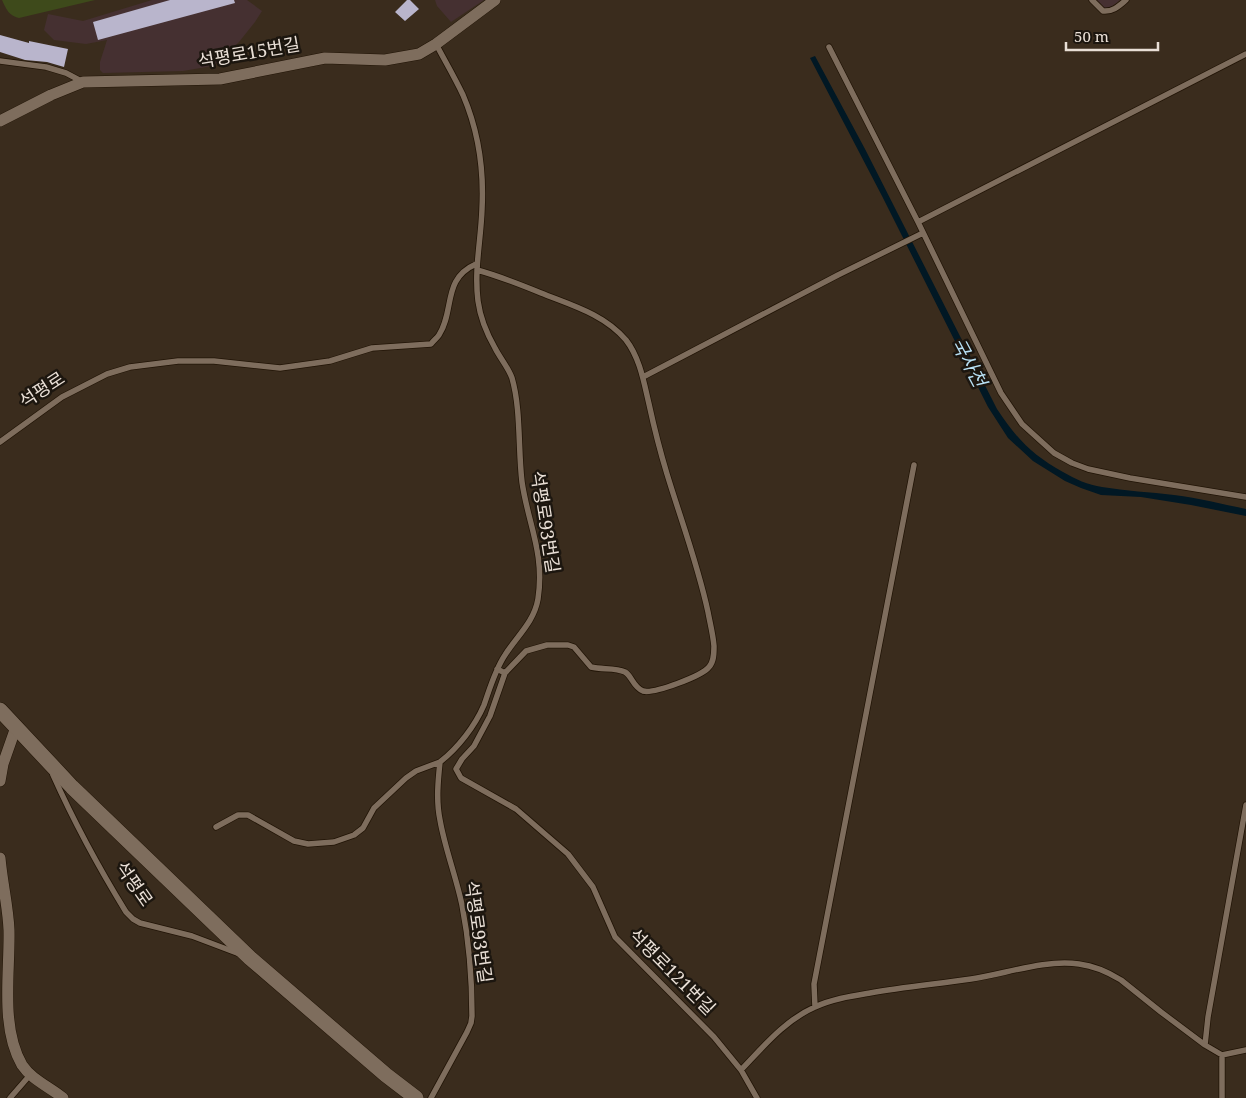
<svg xmlns="http://www.w3.org/2000/svg" width="1246" height="1098" viewBox="0 0 1246 1098" font-family="'Noto Serif','Noto Sans KR',serif">
<style>
.industrial{fill:#453031}
.green{fill:#3e4a1b}
.water{fill:#011824}
.building{fill:#b9b5cc}
.lines{fill:none;stroke-linecap:round;stroke-linejoin:round}
.lane-casing{stroke:#211406;stroke-width:7}
.street-casing{stroke:#211406;stroke-width:12}
.secondary-casing{stroke:#211406;stroke-width:16}
.lane{stroke:#7e6d5d;stroke-width:5.5}
.street{stroke:#7e6d5d;stroke-width:11}
.secondary{stroke:#7e6d5d;stroke-width:15}
.labels{text-anchor:middle;stroke-width:5;stroke-linejoin:round;paint-order:stroke}
.street-label{font-size:18px;fill:#e9dfd6;stroke:#1c160f}
.water-label{font-size:19px;font-style:italic;fill:#b7dff3;stroke:#1c160f}
</style>
<rect width="100%" height="100%" fill="#3a2c1d"/>
<!-- industrial -->
<path class="industrial" d="M152 0H247L262 11 255 22 239 42 220 61 212 66 183 71 103 73 100 70V62L107 40 86 44 54 40 44 30 48 14 83 21Z
M435 0H484L451 22 437 6Z
M1097 0H1120L1110 8H1105Z"/>
<!-- green -->
<path class="green" d="M2 0H95L19 18C9 16 6 9 2 0Z"/>
<!-- water -->
<path class="water" d="M815 56 865 149 997 409C1016 438 1032 455 1063 472 1075 479 1088 485 1102 487 1126 491 1150 492 1174 495 1199 498 1222 504 1246 509V516L1191 505 1141 497 1101 495 1081 488 1065 481 1033 461 1008 438 988 407 882 196 810 58Z"/>
<!-- building -->
<path class="building" d="M170 0H234L235 3 98 40 93 22Z
M407 0H410L419 9 405 21 395 12Z
M0 35 29 43V41L68 49 64 67 47 62 25 60 0 52Z"/>
<g class="lines">
<defs>
<path id="lane" d="M1092 0 1103 11C1113 12 1119 6 1126 0
M829 47 918 222 1001 393 1022 424 1054 453 1072 463 1088 469 1130 478 1246 497
M0 61 46 67 66 73 83 82
M918 222 1246 54
M477 270C499 276 519 284 541 293 571 305 604 314 626 340 640 358 644 383 649 404 654 427 660 451 667 474 681 520 698 565 708 612 710 623 713 634 714 646 714 653 714 662 709 667 702 676 654 694 643 691 633 687 632 676 625 672 615 667 602 670 591 667L574 647 568 645H547L526 651 505 673
M643 377 838 275 923 233
M0 442 62 397 107 374 130 367 178 361H214L280 368 330 361 372 348 431 344C433 341 437 338 439 335 455 310 442 279 476 264
M497 669 505 673 490 716 474 746 462 759 456 769 461 778 516 809 568 854 593 887 615 937 714 1037 741 1070 757 1098
M53 775C74 822 99 868 126 912L133 919 140 923 192 936 237 953
M216 827 238 815H248L294 841 308 844 334 842 354 835 363 828 374 808 406 778 416 771 440 762
M815 1007 814 984 914 465
M1205 1045 1208 1017 1246 805
M741 1070C763 1047 785 1020 815 1007 832 999 852 996 870 993 904 987 937 984 971 979 1005 974 1045 959 1079 964 1095 966 1108 972 1121 980L1161 1012 1205 1045 1222 1055 1246 1050
M10 1098 30 1075
M431 1098 467 1032 471 1023 472 1016C472 979 469 941 462 905 456 876 445 849 440 820 436 801 438 781 440 762 458 748 475 726 484 705 490 688 495 670 505 655 517 636 534 622 538 599 545 553 528 524 522 482 518 449 521 409 512 378 508 367 500 358 495 348 487 334 480 316 478 301 474 269 481 240 482 209 484 171 478 130 463 95 455 78 445 61 436 44
M1222 1098V1055"/>
<path id="street" d="M0 121 51 95 83 82 220 79 325 58 385 60 419 54 436 44 495 0
M0 781 3 764 16 727
M0 858C2 882 8 906 9 930 10 973 0 1027 22 1065 32 1080 50 1087 63 1098"/>
<path id="secondary" d="M0 710 72 787 250 958 386 1075 416 1098"/>
</defs>
<!-- lane casing -->
<use href="#lane" class="lane-casing"/>
<!-- street casing -->
<use href="#street" class="street-casing"/>
<!-- secondary casing -->
<use href="#secondary" class="secondary-casing"/>
<!-- lane -->
<use href="#lane" class="lane"/>
<!-- street -->
<use href="#street" class="street"/>
<!-- secondary -->
<use href="#secondary" class="secondary"/>
</g>
<g class="labels">
<!-- street labels -->
<g class="street-label">
<text transform="translate(249 53) rotate(-10)" y="6">석평로15번길</text>
<text transform="translate(42 390) rotate(-33)" y="6">석평로</text>
<text transform="translate(545 522) rotate(81)" y="6">석평로93번길</text>
<text transform="translate(134 884) rotate(55)" y="6">석평로</text>
<text transform="translate(478 932) rotate(82)" y="6">석평로93번길</text>
<text transform="translate(672 972) rotate(45)" y="6">석평로121번길</text>
</g>
<!-- water labels -->
<g class="water-label">
<text transform="translate(969 362) rotate(62)" y="7">국사천</text>
</g>
</g>
<!-- scale -->
<path d="M1066 42v8h92v-8" fill="none" stroke="#e9dfd6" stroke-width="2.5"/>
<text x="1074" y="42" font-size="15" fill="#e9dfd6" stroke="#1c160f" stroke-width="4" paint-order="stroke">50 m</text>
</svg>
